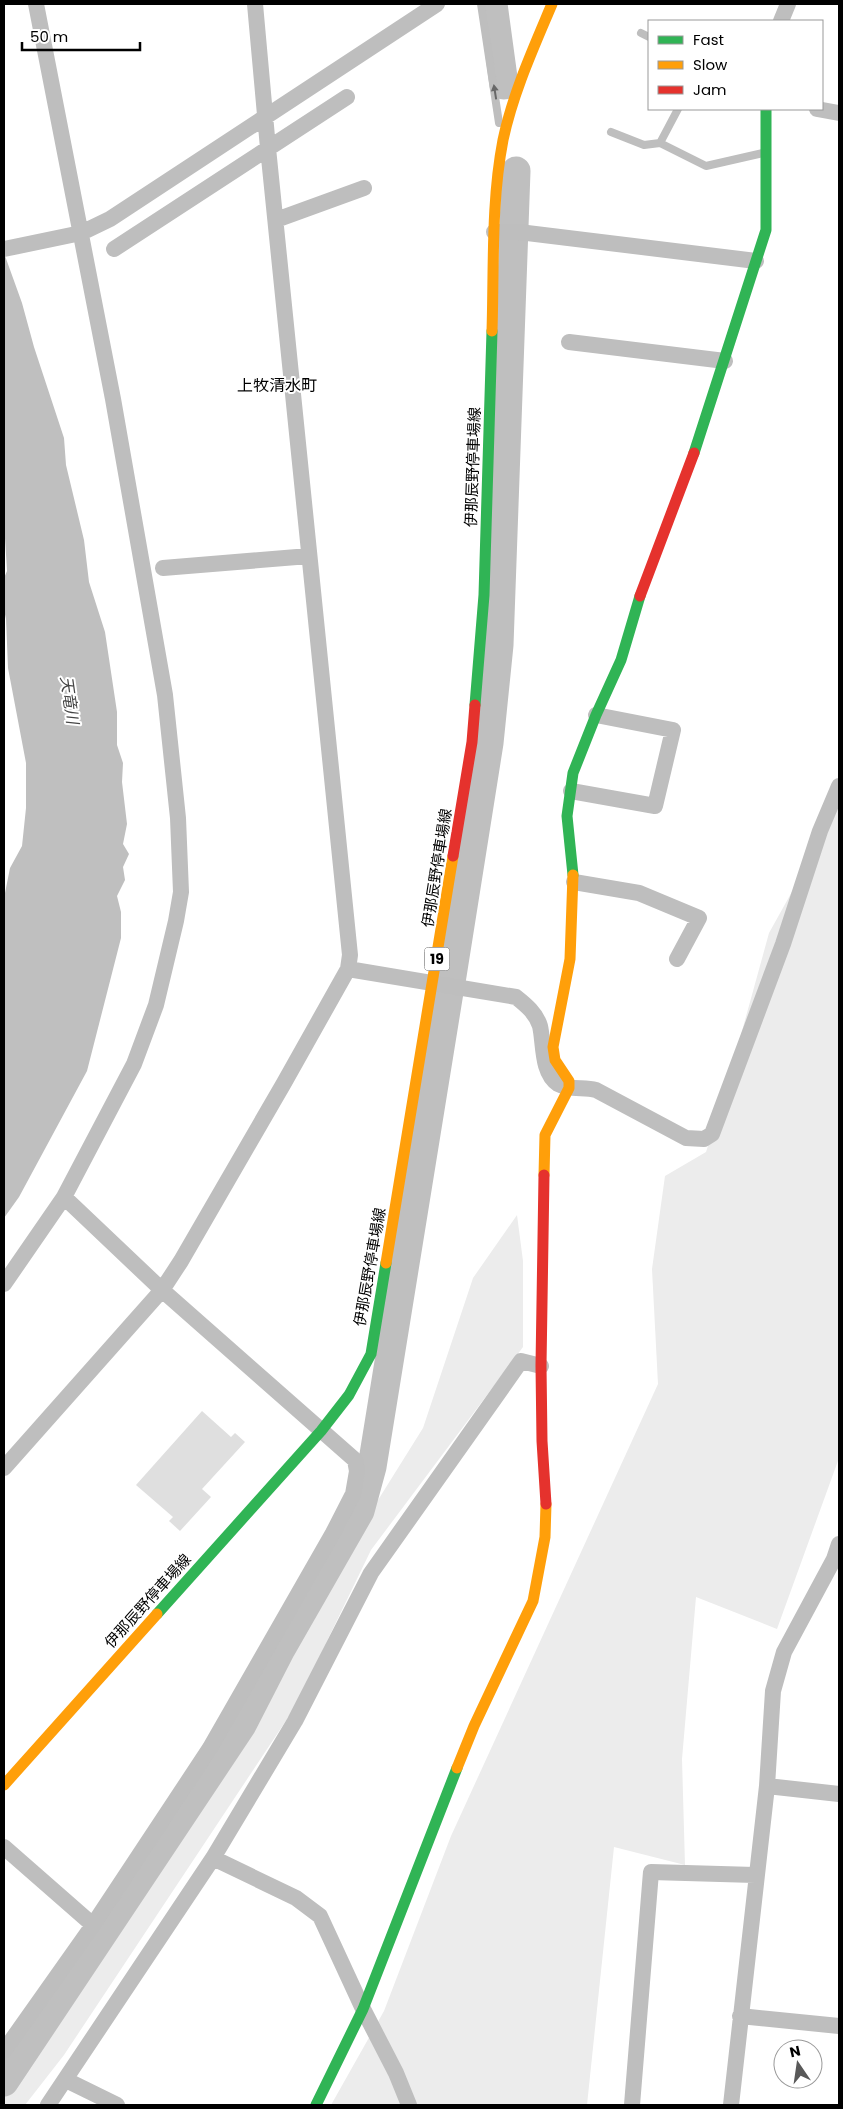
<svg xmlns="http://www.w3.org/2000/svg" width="843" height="2109" viewBox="0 0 843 2109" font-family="Poppins,'Noto Sans JP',sans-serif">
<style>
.green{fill:#ececec}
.water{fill:#bfbfbf}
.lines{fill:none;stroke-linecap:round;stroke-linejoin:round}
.river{stroke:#bfbfbf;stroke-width:29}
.building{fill:#dfdfdf}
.lane{stroke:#bebebe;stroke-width:8}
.street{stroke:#bebebe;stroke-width:16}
.fast{stroke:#30b455;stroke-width:11}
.slow{stroke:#ff9f0a;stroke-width:11}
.jam{stroke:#e5322d;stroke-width:11}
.oneway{fill:#686868}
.labels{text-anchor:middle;stroke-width:4;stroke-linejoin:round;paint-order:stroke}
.shield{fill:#fff;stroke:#4c4c4c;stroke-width:1}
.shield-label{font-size:14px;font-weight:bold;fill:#000}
.street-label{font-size:15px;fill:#000;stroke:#fff}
.neighbourhood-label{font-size:16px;fill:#000;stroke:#fff}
.water-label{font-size:16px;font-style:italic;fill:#444;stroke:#fff}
</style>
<rect width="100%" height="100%" fill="#fff"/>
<!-- green -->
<path class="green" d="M839 807V1458L777 1629 696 1597 682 1759 685 1865 614 1847 587 2105H331L384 2011 451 1836 658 1384 652 1269 665 1176 706 1152 723 1100 769 933Z
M517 1215 523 1261V1347L371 1550 295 1707 64 2055 25 2105H4V2094L245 1733 320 1593 423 1428 473 1278Z"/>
<!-- water -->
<path class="water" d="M4 253 22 303 34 347 64 438 66 465 84 540 89 582 105 632 117 712V745L123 763 122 782 127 824 123 844 129 854 123 867 125 880 117 896 121 912V938L87 1071 19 1197 4 1218V898L10 868 22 846 26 808V763L8 668 6 619 4 610V578L7 571 4 522Z"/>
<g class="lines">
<!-- river -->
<path class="river" d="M493 4 504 85
M451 982 489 743 499 645 516 171
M4 2082 242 1725 281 1649 360 1511 372 1467 449 992"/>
</g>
<!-- building -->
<path class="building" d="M202 1411 231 1437 235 1433 245 1442 202 1489 211 1497 180 1531 169 1521 173 1517 136 1485Z"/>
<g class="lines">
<!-- lane -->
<path class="lane" d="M481 4 499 123
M641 33 649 37
M611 132 644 145 660 143 678 109
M660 143 706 166 763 153"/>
<!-- street -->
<path class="street" d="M781 21 788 4
M817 109 839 113
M276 220 364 188
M494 232H519L756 261
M4 249 81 233 110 219 437 4
M114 249 347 97
M569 342 725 361
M163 568 309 556
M571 791 655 806 673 730 596 715
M574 882 639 893 699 918 677 959
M348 969 516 997C526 1005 536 1013 540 1026 544 1043 541 1073 558 1084 569 1090 584 1087 596 1090L686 1138 704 1139 712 1134 783 944 820 831 839 786
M4 1284 64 1197 134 1064 156 1005 176 921 181 892 178 818 165 695 113 399 36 4
M4 1468 162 1290 181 1261 284 1083 348 969 350 955 268 148 255 4
M767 1786 839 1794
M4 1847 93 1925
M213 1858 296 1898 320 1916 363 2009 396 2073 409 2105
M740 2016 839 2026
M4 2051 93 1925 210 1748 333 1533 353 1494 357 1471 355 1460 162 1290 64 1197
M66 2080 117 2105
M48 2105 213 1858 295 1721 371 1573 521 1361 541 1366
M632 2105 651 1872 755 1875
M731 2105 767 1786 773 1691 784 1652 834 1559 839 1544"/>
<!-- fast -->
<path class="fast" d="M694 453 766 230V109
M475 705 484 595 492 331
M573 875 567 816 573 773 596 715 621 660 640 596
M157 1614 321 1431 349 1395 371 1354 386 1263
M316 2105 363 2009 457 1768"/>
<!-- slow -->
<path class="slow" d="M492 331C494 268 491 202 503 140 513 93 533 49 552 4
M544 1175 545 1135 569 1088V1081L555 1060 553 1047 570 959 573 875
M386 1263 453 856
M457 1768 474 1726 533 1601 545 1537 546 1504
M4 1785 157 1614"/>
<!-- jam -->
<path class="jam" d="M640 596 694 453
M453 856 472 742 475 705
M544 1175 541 1366 542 1441 546 1504"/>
</g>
<!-- one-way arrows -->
<defs><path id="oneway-solid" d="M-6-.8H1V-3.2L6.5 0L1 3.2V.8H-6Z" transform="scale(1.25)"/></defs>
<use class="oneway" href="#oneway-solid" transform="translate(495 92) rotate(-99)"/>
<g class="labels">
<!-- shield labels -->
<rect class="shield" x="424.5" y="947.5" width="25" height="23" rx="4"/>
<g class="shield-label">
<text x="437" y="964">19</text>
</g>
<!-- street labels -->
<g class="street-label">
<text transform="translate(473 467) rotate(-88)" y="5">伊那辰野停車場線</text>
<text transform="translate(437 868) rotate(-81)" y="5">伊那辰野停車場線</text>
<text transform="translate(370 1267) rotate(-80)" y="5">伊那辰野停車場線</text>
<text transform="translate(148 1601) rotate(-48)" y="5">伊那辰野停車場線</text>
</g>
<!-- neighbourhood labels -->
<g class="neighbourhood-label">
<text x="277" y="391">上牧清水町</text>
</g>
<!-- water labels -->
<g class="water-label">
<text transform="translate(70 700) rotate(82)" y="6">天竜川</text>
</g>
</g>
<!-- border -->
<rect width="843" height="2109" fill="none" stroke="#000000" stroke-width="10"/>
<!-- legend -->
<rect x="648" y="20" width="175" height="90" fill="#ffffff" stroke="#999999"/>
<rect x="658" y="36" width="25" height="8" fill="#30b455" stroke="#999999"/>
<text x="693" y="45" font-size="15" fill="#000000">Fast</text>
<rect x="658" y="61" width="25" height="8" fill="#ff9f0a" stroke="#999999"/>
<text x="693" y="70" font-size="15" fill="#000000">Slow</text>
<rect x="658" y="86" width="25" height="8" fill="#e5322d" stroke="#999999"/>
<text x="693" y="95" font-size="15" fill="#000000">Jam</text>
<!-- north arrow -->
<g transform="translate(798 2064) rotate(347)"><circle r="24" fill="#ffffff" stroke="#999999"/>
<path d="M0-4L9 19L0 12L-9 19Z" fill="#595959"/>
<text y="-8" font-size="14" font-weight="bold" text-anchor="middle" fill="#000000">N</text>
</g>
<!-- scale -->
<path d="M22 42v8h118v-8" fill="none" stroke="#000000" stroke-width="2.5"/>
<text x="30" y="42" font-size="15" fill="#000000" stroke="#ffffff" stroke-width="4" paint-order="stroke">50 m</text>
</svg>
